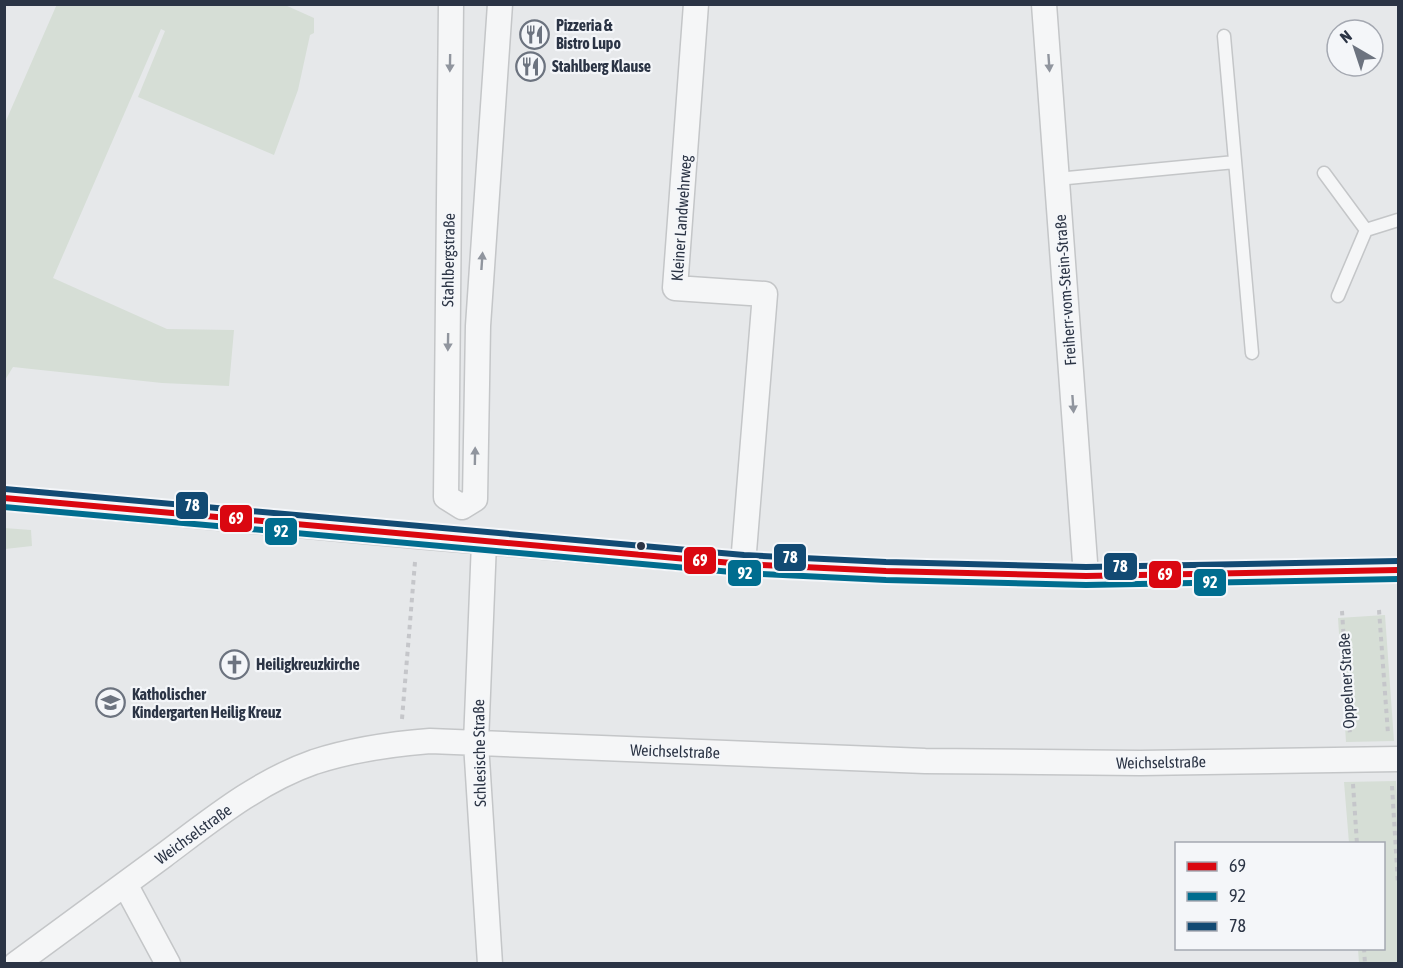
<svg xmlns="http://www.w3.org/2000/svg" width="1403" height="968" viewBox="0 0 1403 968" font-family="'Asap Condensed',sans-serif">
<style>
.green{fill:#d6ded6}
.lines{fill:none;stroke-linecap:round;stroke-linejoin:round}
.service-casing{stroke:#c4c6c8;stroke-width:15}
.minor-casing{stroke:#c4c6c8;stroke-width:27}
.path{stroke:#c5c6ca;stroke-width:4;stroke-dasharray:4.5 4.5;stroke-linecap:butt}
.service{stroke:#f5f6f7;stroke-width:12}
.minor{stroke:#f5f6f7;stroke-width:24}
.bus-1-casing{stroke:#f4f6f9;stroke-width:10}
.bus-2-casing{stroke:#f4f6f9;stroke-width:10}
.bus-3-casing{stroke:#f4f6f9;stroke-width:10}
.bus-1{stroke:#da0710;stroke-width:6}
.bus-2{stroke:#006d8f;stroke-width:6}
.bus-3{stroke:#124a73;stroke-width:6}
.oneway{fill:#90959e}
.bus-dot{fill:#2b3445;stroke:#f4f6f9;stroke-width:2}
.labels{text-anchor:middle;stroke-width:4.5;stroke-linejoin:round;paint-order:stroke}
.poi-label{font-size:16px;font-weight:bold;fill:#2b3445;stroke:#f4f6f9;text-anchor:start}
.street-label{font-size:16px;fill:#2b3445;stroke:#f4f6f9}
.line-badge{stroke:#f4f6f9;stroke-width:2}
.badge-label{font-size:16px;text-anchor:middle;font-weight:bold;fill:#fff}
</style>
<rect width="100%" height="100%" fill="#e6e8ea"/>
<!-- green -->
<path class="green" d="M57 4 285 5 314 18V33L310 35 298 90 274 155 138 97 165 31 161 29 53 278 167 329 234 330 229 386 162 383 13 367 5 380V123Z
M4 528 31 530 32 546 5 549Z
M1385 615 1394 741 1346 742 1338 618Z
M1396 781 1398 813V963H1359L1358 949 1384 948V844L1349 843 1344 782Z"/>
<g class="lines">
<defs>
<path id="service" d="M1224 36 1252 353
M1324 173 1366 230
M1057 179 1235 162
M1338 296 1366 230 1398 220"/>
<path id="minor" d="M451 4 446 497 462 507
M696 4 675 288 765 294 743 564
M1044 4 1086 576
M4 498 417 536 743 564 886 571 1086 576 1398 570
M462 507 475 499 478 326 500 4
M484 542 476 743 490 964
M125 884 168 964
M16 964C65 928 114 892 163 856 210 821 257 782 314 762 351 750 391 744 430 741L925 761 1140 763 1398 759"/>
</defs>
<!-- service casing -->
<use href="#service" class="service-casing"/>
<!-- minor casing -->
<use href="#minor" class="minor-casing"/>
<!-- path -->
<path class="path" d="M1379 610 1388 734
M1342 611 1350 735
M402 719 415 562
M1353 784 1357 844
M1392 786 1398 884
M1364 948 1365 964"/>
<!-- service -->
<use href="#service" class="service"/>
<!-- minor -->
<use href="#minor" class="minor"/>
<defs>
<path id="bus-1" d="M4 498 743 564 886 571 1086 576 1398 570"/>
<path id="bus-2" d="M4 507 743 573 886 580 1086 585 1398 579"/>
<path id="bus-3" d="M5 489 744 555 886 562 1086 567 1398 561"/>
</defs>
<!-- bus-1 casing -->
<use href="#bus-1" class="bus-1-casing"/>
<!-- bus-2 casing -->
<use href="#bus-2" class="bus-2-casing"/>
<!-- bus-3 casing -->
<use href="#bus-3" class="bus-3-casing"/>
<!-- bus-1 -->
<use href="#bus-1" class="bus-1"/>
<!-- bus-2 -->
<use href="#bus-2" class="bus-2"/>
<!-- bus-3 -->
<use href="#bus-3" class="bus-3"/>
</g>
<!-- one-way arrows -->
<defs><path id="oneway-solid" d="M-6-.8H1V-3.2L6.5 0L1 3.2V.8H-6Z" transform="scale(1.5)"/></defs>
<g class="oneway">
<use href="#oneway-solid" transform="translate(450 63) rotate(91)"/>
<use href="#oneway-solid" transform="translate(1049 63) rotate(86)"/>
<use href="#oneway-solid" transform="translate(482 261) rotate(-86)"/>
<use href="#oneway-solid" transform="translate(448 342) rotate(91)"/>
<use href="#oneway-solid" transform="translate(1073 404) rotate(86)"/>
<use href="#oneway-solid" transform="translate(475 456) rotate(-89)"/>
</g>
<!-- icons -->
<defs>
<symbol id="restaurant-ring" viewBox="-11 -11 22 22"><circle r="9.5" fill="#f4f6f9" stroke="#6c737f" stroke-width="1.5"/><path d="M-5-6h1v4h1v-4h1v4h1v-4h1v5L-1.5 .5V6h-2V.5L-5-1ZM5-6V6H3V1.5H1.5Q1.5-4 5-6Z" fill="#6c737f"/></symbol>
<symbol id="church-ring" viewBox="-11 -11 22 22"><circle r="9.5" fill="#f4f6f9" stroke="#6c737f" stroke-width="1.5"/><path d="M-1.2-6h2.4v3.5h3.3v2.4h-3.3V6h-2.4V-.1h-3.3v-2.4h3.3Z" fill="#6c737f"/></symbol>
<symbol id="school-ring" viewBox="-11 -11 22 22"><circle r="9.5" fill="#f4f6f9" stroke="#6c737f" stroke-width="1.5"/><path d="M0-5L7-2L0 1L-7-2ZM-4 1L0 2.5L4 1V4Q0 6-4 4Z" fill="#6c737f"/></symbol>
</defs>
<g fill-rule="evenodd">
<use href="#restaurant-ring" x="518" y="18" width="33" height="33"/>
<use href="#restaurant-ring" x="514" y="50" width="33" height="33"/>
<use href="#church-ring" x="218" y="648" width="33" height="33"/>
<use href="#school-ring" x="94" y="686" width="33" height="33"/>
</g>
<!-- markers -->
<circle class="bus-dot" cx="641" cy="546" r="5"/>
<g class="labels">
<!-- poi labels -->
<g class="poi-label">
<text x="556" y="31">Pizzeria &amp;<tspan x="556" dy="18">Bistro Lupo</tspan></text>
<text x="552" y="72">Stahlberg Klause</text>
<text x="256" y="670">Heiligkreuzkirche</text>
<text x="132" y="700">Katholischer<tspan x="132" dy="18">Kindergarten Heilig Kreuz</tspan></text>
</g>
<!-- street labels -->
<g class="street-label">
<text transform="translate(681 218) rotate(-86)" y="6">Kleiner Landwehrweg</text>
<text transform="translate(448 260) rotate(-89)" y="6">Stahlbergstraße</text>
<text transform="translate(1065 290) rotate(-94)" y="6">Freiherr-vom-Stein-Straße</text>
<text transform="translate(1346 681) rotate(-93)" y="6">Oppelner Straße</text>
<text transform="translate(675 751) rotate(2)" y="6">Weichselstraße</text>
<text transform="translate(479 753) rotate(-91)" y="6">Schlesische Straße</text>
<text transform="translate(1161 762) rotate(-1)" y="6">Weichselstraße</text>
<text transform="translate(193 834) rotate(-36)" y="6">Weichselstraße</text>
</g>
</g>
<g class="line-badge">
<rect x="175" y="491" width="34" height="29" rx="6" fill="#124a73"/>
<rect x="219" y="504" width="34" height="29" rx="6" fill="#da0710"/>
<rect x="264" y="517" width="34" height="29" rx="6" fill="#006d8f"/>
<rect x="773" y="543" width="34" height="29" rx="6" fill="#124a73"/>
<rect x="683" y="546" width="34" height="29" rx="6" fill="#da0710"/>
<rect x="1103" y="552" width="35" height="29" rx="6" fill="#124a73"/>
<rect x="727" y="559" width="35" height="28" rx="6" fill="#006d8f"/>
<rect x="1148" y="560" width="34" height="29" rx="6" fill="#da0710"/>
<rect x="1193" y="568" width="34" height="29" rx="6" fill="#006d8f"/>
</g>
<g class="badge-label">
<text x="192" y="511">78</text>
<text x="236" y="524">69</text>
<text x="281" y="537">92</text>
<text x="790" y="563">78</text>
<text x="700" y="566">69</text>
<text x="1120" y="572">78</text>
<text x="745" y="579">92</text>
<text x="1165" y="580">69</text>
<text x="1210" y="588">92</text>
</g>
<!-- border -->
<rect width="1403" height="968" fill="none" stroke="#2b3445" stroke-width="12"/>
<!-- legend -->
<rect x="1175" y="842" width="210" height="108" fill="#f4f6f9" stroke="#a4a8b1" stroke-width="1.5"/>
<rect x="1187" y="862" width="30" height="9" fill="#da0710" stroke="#a4a8b1" stroke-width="1.5"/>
<text x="1229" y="872" font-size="18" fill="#2b3445">69</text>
<rect x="1187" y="892" width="30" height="9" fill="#006d8f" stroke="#a4a8b1" stroke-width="1.5"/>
<text x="1229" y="902" font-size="18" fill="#2b3445">92</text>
<rect x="1187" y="922" width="30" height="9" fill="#124a73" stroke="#a4a8b1" stroke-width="1.5"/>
<text x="1229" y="932" font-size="18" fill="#2b3445">78</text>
<!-- north arrow -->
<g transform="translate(1355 48) rotate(321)"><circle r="28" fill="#f4f6f9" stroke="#a4a8b1" stroke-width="1.5"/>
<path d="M0-4.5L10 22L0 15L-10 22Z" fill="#6c737f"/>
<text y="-9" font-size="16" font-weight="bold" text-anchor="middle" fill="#2b3445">N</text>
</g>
</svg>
